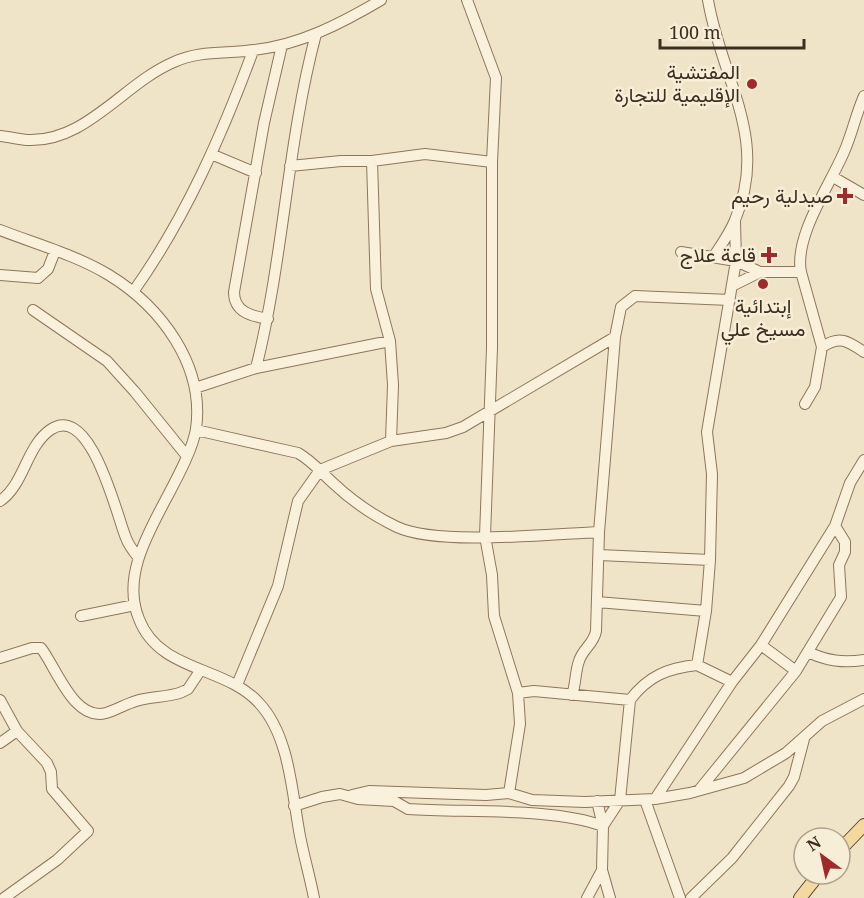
<svg xmlns="http://www.w3.org/2000/svg" width="864" height="898" viewBox="0 0 864 898" font-family="'Noto Serif',Vazirmatn,serif">
<style>
.lines{fill:none;stroke-linecap:round;stroke-linejoin:round}
.minor-casing{stroke:#8d765c;stroke-width:12}
.major-casing{stroke:#5b4430;stroke-width:14}
.minor{stroke:#faf1dc;stroke-width:10}
.major{stroke:#f3d9a0;stroke-width:12}
.poi-dot{fill:#9e2a2b;stroke:#f7eed8;stroke-width:2}
.labels{text-anchor:middle;stroke-width:5;stroke-linejoin:round;paint-order:stroke}
.poi-label{font-size:20px;fill:#3d2e20;stroke:#f7eed8;text-anchor:end}
</style>
<rect width="100%" height="100%" fill="#f0e4c8"/>
<g class="lines">
<defs>
<path id="minor" d="M467 0 496 78 492 162V348L485 536 492 575 494 616 518 693
M708 0C721 79 770 138 735 220 730 233 721 245 714 256
M0 136C9 137 18 139 27 140 86 143 124 83 174 62 200 50 227 54 254 50 300 45 342 23 381 0
M211 154 256 173
M372 161 425 154 492 162
M290 166 341 161H372L376 289 390 341 393 385 391 441
M833 177 864 195
M735 221 736 261 760 272H801C794 236 830 185 844 152 852 134 856 114 864 96
M0 230C36 244 76 255 109 275 161 307 205 365 196 429 193 449 176 480 166 499 147 535 122 578 139 619 159 672 226 666 259 703 290 736 292 794 300 836 304 857 310 877 314 898
M801 272 822 347 815 387 805 404
M0 275 38 278 48 269 55 251
M732 286 760 272
M133 292C185 219 222 135 253 51
M33 310 107 361 135 392 186 455
M268 319C251 316 234 312 234 292L264 123 282 45
M822 347C840 335 848 341 864 352
M256 368C284 257 287 143 316 34
M195 388 256 368 390 341
M196 430 298 453C312 461 321 472 333 483 351 500 374 516 397 527 438 546 551 534 599 532
M0 501C24 485 26 447 50 430 91 401 117 517 126 538 129 546 133 551 138 557
M599 555 710 560
M597 602 706 611
M81 616 135 605
M808 652C827 661 843 663 864 660
M0 658 32 648H41C56 667 74 722 106 713 116 710 126 704 136 701 151 696 167 698 182 692L188 689 200 671
M796 671 841 597 839 565 845 552V542L835 526
M732 682 761 645 835 526 850 483 864 460
M237 685 278 586 298 501 320 470 391 441 446 433 463 427 615 337
M572 695C576 684 575 672 579 661 583 648 594 644 596 631L599 532 615 337 621 307 635 296 730 300
M0 700 17 731 0 743
M700 789 796 671 761 645
M509 793 520 724 518 693 534 691 630 700
M352 795 369 791 486 795 509 793 532 800 585 802 655 799 690 793 744 778 786 753 822 721 864 699
M655 799 732 682 697 665
M645 800 680 898
M294 806 322 797 340 794 358 799 394 801 408 809C464 813 553 807 603 826L620 800 630 700C648 676 668 668 697 665L706 611 710 560 712 474 707 432 736 261 681 252
M602 870 610 898
M4 898 57 860 88 831 52 789 51 772 47 763 17 731
M587 898 602 870 603 826 597 801
M691 898 732 858 789 786 794 777 804 739"/>
<path id="major" d="M840 850 864 825
M800 898 819 874"/>
</defs>
<!-- minor casing -->
<use href="#minor" class="minor-casing"/>
<!-- major casing -->
<use href="#major" class="major-casing"/>
<!-- minor -->
<use href="#minor" class="minor"/>
<!-- major -->
<use href="#major" class="major"/>
</g>
<!-- markers -->
<g class="poi-dot">
<circle cx="752" cy="84" r="6"/>
<path d="M842 187h6v6h6v6h-6v6h-6v-6h-6v-6h6z"/>
<path d="M766 246h6v6h6v6h-6v6h-6v-6h-6v-6h6z"/>
<circle cx="763" cy="284" r="6"/>
</g>
<g class="labels">
<!-- poi labels -->
<g class="poi-label">
<text x="740" y="79">المفتشية<tspan x="740" dy="23">الإقليمية للتجارة</tspan></text>
<text x="833" y="203">صيدلية رحيم</text>
<text x="756" y="262">قاعة علاج</text>
<text x="763" y="313" text-anchor="middle">إبتدائية<tspan x="763" dy="23">مسيخ علي</tspan></text>
</g>
</g>
<!-- north arrow -->
<g transform="translate(822 856) rotate(327)"><circle r="28" fill="#f7eed8" stroke="#ada18e" stroke-width="1.5"/>
<path d="M0-4.5L10 22L0 15L-10 22Z" fill="#9e2a2b"/>
<text y="-9" font-size="16" font-weight="bold" text-anchor="middle" fill="#3d2e20">N</text>
</g>
<!-- scale -->
<path d="M660 39v9h144v-9" fill="none" stroke="#3d2e20" stroke-width="3"/>
<text x="669" y="39" font-size="18" fill="#3d2e20" stroke="#f7eed8" stroke-width="4.5" paint-order="stroke">100 m</text>
</svg>
